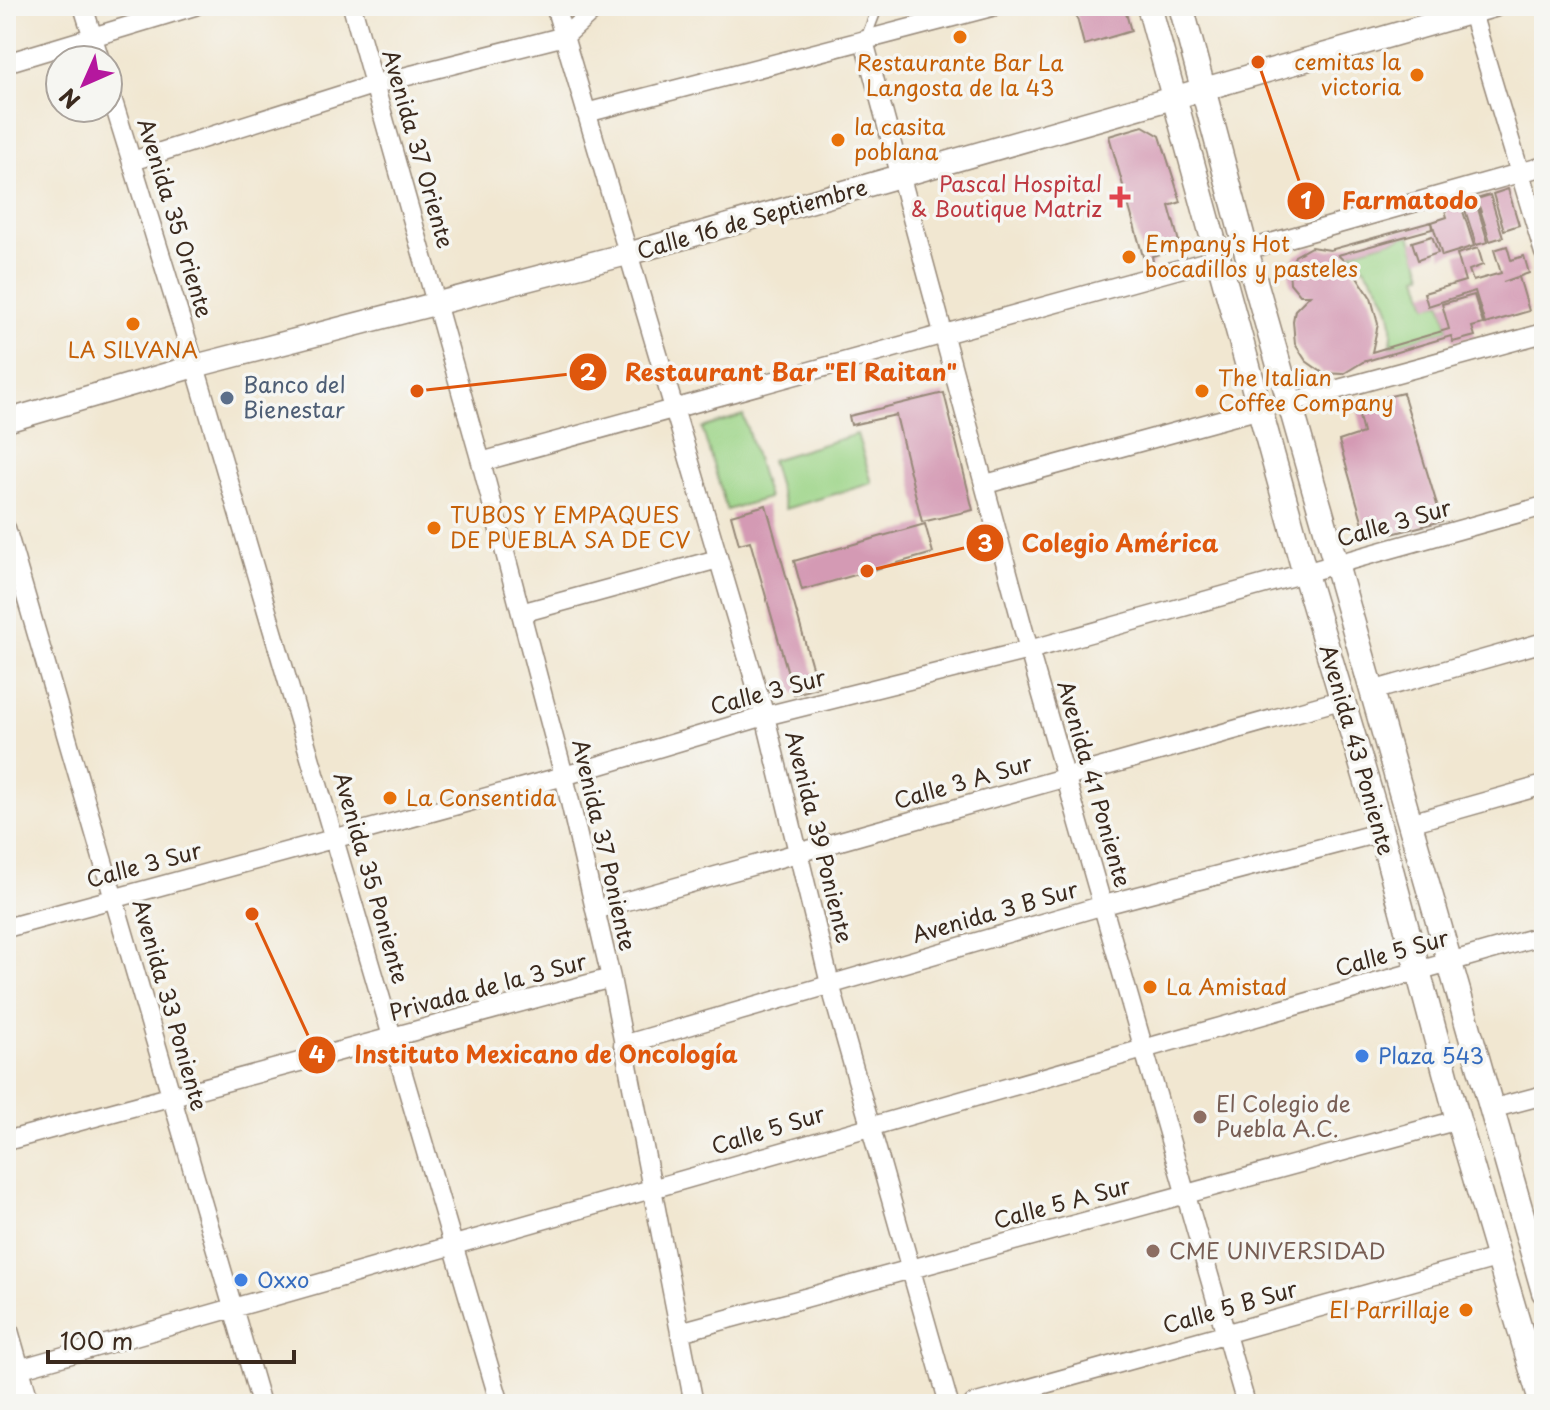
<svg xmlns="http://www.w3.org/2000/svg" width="1550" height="1410" viewBox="0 0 1550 1410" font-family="'Playpen Sans',sans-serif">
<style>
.green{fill:#9bd486;stroke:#6b7f52;stroke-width:2}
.building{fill:#d49ab4}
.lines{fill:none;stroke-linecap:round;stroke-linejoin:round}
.service-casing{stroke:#968878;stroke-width:12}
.minor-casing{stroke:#968878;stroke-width:21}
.tertiary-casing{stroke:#968878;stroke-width:25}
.secondary-casing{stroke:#968878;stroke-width:27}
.service{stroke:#fff;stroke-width:9}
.minor{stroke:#fff;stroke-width:18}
.tertiary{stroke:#fff;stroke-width:22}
.secondary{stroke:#fff;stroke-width:24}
.food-dot{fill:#e8710a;stroke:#f6f6f2;stroke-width:3}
.health-dot{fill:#e0444e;stroke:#f6f6f2;stroke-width:3}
.service-dot{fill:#5c6f8a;stroke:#f6f6f2;stroke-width:3}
.shop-dot{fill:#3f7fe0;stroke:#f6f6f2;stroke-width:3}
.education-dot{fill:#8d6e63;stroke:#f6f6f2;stroke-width:3}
.labels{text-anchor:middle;stroke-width:7;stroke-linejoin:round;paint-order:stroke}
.food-label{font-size:22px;fill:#c56008;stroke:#f6f6f2;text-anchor:start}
.street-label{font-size:22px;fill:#3b2a1e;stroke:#f6f6f2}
.health-label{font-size:22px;fill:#be3a42;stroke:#f6f6f2;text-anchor:end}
.service-label{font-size:22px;fill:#4e5e75;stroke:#f6f6f2;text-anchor:start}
.shop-label{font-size:22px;fill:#366cbe;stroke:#f6f6f2;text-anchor:start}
.education-label{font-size:22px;fill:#785e54;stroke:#f6f6f2;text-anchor:start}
.leader{fill:none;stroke:#df570d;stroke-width:3}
.callout-dot{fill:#df570d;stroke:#f6f6f2;stroke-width:3}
.mark-label{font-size:24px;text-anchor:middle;font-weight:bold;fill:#fff}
.callout-label{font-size:24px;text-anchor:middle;font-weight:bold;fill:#df570d;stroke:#f6f6f2;stroke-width:7;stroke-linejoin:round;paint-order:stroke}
</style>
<rect width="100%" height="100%" fill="#f6f6f2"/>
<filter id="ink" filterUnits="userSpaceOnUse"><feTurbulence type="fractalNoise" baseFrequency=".0125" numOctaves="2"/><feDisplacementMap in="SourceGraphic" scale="16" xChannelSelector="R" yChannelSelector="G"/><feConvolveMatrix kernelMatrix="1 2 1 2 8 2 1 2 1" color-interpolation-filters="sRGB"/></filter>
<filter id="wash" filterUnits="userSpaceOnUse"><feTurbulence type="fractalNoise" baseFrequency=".006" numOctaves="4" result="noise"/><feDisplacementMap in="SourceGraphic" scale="32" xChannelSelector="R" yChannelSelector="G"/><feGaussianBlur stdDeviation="1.8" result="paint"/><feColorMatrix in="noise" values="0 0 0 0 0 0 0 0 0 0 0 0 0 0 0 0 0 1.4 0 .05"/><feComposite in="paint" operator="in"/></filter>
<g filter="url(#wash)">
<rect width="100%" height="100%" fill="#f1e7d1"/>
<!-- green -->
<path class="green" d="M1410 235 1423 274 1418 276 1427 305 1441 302 1449 329 1390 347C1400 308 1375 279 1351 252Z
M743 415 768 498 727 510 702 428Z
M857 434 872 483 785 509 771 460Z"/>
<g id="blocks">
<!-- building -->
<path class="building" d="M1074 6H1124L1131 31 1084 45Z
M1143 126 1160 136 1181 202 1169 206 1181 249 1152 256 1154 266 1146 267 1109 136Z
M1508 189 1519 225 1504 230 1493 194Z
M1490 195 1503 237 1490 241 1477 199Z
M1475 199 1488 242 1476 245 1463 203Z
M1460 202 1474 246 1442 256 1432 222 1447 217 1444 207Z
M1431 222 1432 229 1338 255 1352 269 1371 298 1378 324 1372 352 1449 329 1442 304 1474 295 1483 324 1472 327 1475 336 1453 342 1451 336 1363 362 1343 374 1323 373 1306 361 1295 344 1293 321 1295 310 1310 295H1300L1290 283 1289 269 1295 256 1311 247 1330 250Z
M1432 236 1438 253 1418 260 1412 242Z
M1507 246 1511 260 1524 256 1529 273 1503 282 1519 277 1529 311 1485 324 1475 291 1428 306 1424 293 1465 281 1457 254 1478 248 1483 265 1469 270 1473 281 1501 273 1494 250Z
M944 393 973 510 922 522 896 415 851 425 849 416Z
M1403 393 1442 521 1392 534 1391 527 1366 534 1339 441 1363 433 1356 404Z
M766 505 818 688 794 694 750 541 739 544 731 515Z
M925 524 933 553 802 590 794 561Z"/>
</g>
</g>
<g filter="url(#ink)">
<use href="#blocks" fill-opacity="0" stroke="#968878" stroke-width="2"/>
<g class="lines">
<defs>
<path id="service" d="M865 40 878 6"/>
<path id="minor" d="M83 6 100 60
M352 6 481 462 564 776 611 978 694 1404
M555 6 765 716 830 984 949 1404
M1472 13 1544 253
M864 41 1029 650 1246 1404
M6 63 195 6
M108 85 195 366 500 1404
M586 113 995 6
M132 161 376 84 565 36 598 6
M1246 250 1544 166
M1291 402 1544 333
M481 462 1219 258
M986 484 1260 409
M6 528 261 1404
M521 613 718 559
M1372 691 1544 642
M1410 823 1544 785
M595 910 1344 699
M6 928 564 776 765 716 1029 650 1544 506
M623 1045 1104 905 1382 832
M1491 1109 1544 1095
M6 1141 611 978
M680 1332 1458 1120
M8 1372C520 1227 1031 1078 1544 935
M973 1404 1500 1257"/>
<path id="tertiary" d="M6 421 195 366 631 253 1494 6"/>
<path id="secondary" d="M1149 6 1305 574 1374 806 1458 1120 1542 1404
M1181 6 1246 250 1544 1292
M6 1331 27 1404"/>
</defs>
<!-- service casing -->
<use href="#service" class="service-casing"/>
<!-- minor casing -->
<use href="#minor" class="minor-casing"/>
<!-- tertiary casing -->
<use href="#tertiary" class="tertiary-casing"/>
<!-- secondary casing -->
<use href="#secondary" class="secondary-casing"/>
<!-- service -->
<use href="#service" class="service"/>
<!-- minor -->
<use href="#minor" class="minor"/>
<!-- tertiary -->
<use href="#tertiary" class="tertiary"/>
<!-- secondary -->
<use href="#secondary" class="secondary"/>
</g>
</g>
<!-- markers -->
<g class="food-dot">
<circle cx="960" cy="37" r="8"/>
<circle cx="1417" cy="75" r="8"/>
<circle cx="838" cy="140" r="8"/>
<circle cx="1129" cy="257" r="8"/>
<circle cx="133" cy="324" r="8"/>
<circle cx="1202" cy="391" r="8"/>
<circle cx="434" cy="528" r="8"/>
<circle cx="390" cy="798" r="8"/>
<circle cx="1150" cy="987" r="8"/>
<circle cx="1466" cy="1310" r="8"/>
</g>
<path class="health-dot" d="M1116 185h8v8h8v8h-8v8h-8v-8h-8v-8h8z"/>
<circle class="service-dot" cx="227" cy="398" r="8"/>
<g class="shop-dot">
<circle cx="1362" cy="1056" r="8"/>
<circle cx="241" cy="1280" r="8"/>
</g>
<g class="education-dot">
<circle cx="1200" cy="1117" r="8"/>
<circle cx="1153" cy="1251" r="8"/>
</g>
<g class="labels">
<!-- food labels -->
<g class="food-label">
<text x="1401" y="70" text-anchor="end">cemitas la<tspan x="1401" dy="25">victoria</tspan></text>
<text x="960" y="71" text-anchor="middle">Restaurante Bar La<tspan x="960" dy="25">Langosta de la 43</tspan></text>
<text x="854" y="135">la casita<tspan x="854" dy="25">poblana</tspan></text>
<text x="1145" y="252">Empany’s Hot<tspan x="1145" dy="25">bocadillos y pasteles</tspan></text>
<text x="133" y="358" text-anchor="middle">LA SILVANA</text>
<text x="1218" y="386">The Italian<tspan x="1218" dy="25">Coffee Company</tspan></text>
<text x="450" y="523">TUBOS Y EMPAQUES<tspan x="450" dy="25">DE PUEBLA SA DE CV</tspan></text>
<text x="406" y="806">La Consentida</text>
<text x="1166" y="995">La Amistad</text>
<text x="1450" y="1318" text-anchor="end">El Parrillaje</text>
</g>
<!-- street labels -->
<g class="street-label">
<text transform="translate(418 149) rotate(74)" y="8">Avenida 37 Oriente</text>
<text transform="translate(175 218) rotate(73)" y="8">Avenida 35 Oriente</text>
<text transform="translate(752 219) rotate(-16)" y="8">Calle 16 de Septiembre</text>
<text transform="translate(1394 523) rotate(-16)" y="8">Calle 3 Sur</text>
<text transform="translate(768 692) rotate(-15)" y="8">Calle 3 Sur</text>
<text transform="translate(1357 750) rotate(74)" y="8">Avenida 43 Poniente</text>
<text transform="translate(963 782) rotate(-16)" y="8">Calle 3 A Sur</text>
<text transform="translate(1094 784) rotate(74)" y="8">Avenida 41 Poniente</text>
<text transform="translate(819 837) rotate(76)" y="8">Avenida 39 Poniente</text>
<text transform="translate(604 845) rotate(77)" y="8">Avenida 37 Poniente</text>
<text transform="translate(144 865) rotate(-15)" y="8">Calle 3 Sur</text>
<text transform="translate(371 878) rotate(74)" y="8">Avenida 35 Poniente</text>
<text transform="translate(995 912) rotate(-16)" y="8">Avenida 3 B Sur</text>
<text transform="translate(1392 953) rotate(-16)" y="8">Calle 5 Sur</text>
<text transform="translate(488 987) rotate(-15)" y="8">Privada de la 3 Sur</text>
<text transform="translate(170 1005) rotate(74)" y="8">Avenida 33 Poniente</text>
<text transform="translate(768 1130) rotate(-17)" y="8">Calle 5 Sur</text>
<text transform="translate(1062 1203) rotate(-15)" y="8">Calle 5 A Sur</text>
<text transform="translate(1230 1307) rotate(-16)" y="8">Calle 5 B Sur</text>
</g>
<!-- health labels -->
<g class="health-label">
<text x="1102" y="192">Pascal Hospital<tspan x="1102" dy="25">&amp; Boutique Matriz</tspan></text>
</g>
<!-- service labels -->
<g class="service-label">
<text x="243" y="393">Banco del<tspan x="243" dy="25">Bienestar</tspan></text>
</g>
<!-- shop labels -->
<g class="shop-label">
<text x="1378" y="1064">Plaza 543</text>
<text x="257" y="1288">Oxxo</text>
</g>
<!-- education labels -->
<g class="education-label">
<text x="1216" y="1112">El Colegio de<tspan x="1216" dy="25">Puebla A.C.</tspan></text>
<text x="1169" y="1259">CME UNIVERSIDAD</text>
</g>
</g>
<!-- callouts -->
<path class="leader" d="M1258 62L1306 201M417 391L588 372M867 571L985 543M252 914L317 1055"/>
<g class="callout-dot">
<circle cx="1258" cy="62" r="8"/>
<circle cx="417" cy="391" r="8"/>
<circle cx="867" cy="571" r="8"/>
<circle cx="252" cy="914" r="8"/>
<circle cx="1306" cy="201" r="20"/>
<circle cx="588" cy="372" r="20"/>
<circle cx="985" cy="543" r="20"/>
<circle cx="317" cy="1055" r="20"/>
</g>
<g class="mark-label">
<text x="1306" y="209">1</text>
<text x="588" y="381">2</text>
<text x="985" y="552">3</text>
<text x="317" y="1063">4</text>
</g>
<g class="callout-label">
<text x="1410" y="209">Farmatodo</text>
<text x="791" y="381">Restaurant Bar "El Raitan"</text>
<text x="1120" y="552">Colegio América</text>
<text x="546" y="1063">Instituto Mexicano de Oncología</text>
</g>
<!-- margin -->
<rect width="1550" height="1410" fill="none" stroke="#f6f6f2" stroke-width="32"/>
<!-- north arrow -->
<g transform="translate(84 84) rotate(225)"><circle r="38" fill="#f6f6f2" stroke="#aba49d" stroke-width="2"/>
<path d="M0-6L14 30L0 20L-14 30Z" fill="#b5179e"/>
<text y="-12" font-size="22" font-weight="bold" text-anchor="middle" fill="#3b2a1e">N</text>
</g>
<!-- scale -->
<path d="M48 1350v12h246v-12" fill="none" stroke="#3b2a1e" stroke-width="4"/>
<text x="60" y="1350" font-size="24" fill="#3b2a1e" stroke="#f6f6f2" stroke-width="6" paint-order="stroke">100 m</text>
</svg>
